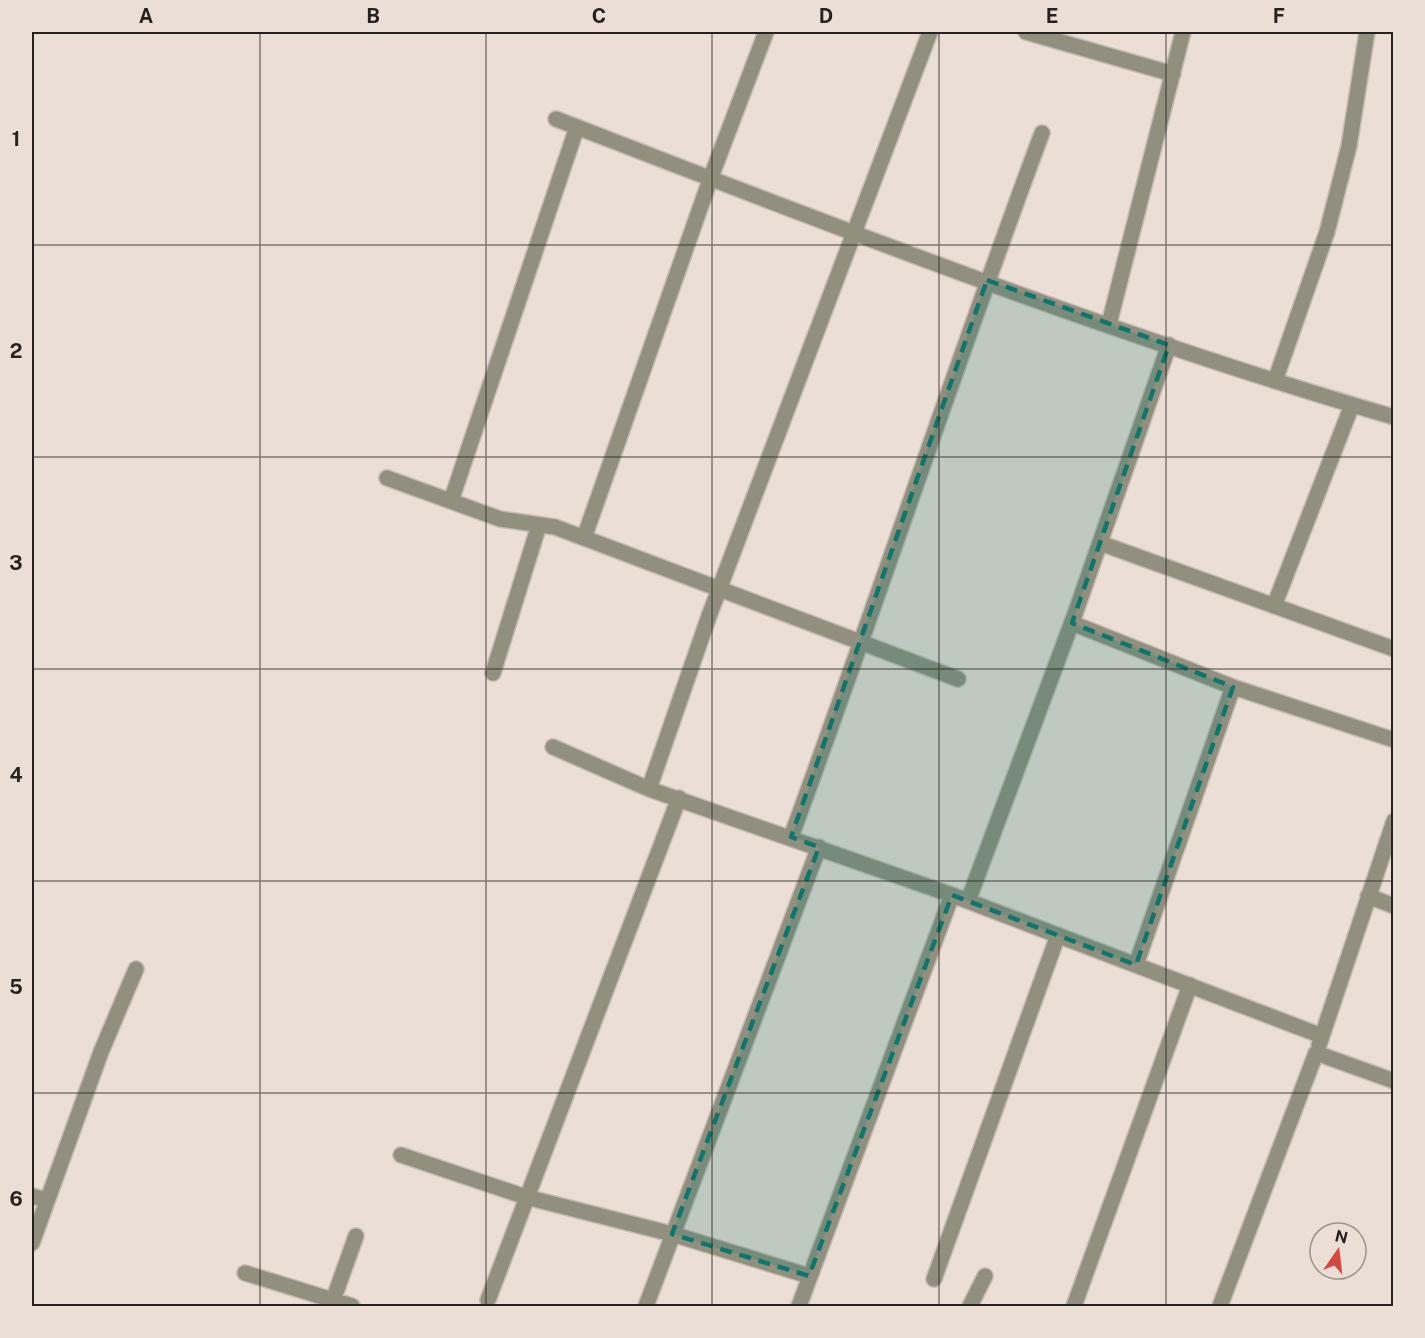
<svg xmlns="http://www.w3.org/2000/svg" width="1425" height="1338" viewBox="0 0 1425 1338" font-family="'Public Sans',sans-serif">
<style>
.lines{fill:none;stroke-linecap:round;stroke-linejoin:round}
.minor-casing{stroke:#c7bcb4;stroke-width:18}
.tertiary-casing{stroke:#c7bcb4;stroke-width:18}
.minor{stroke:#91907f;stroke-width:15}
.tertiary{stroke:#91907f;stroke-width:15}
.marked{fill:#0f766e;fill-opacity:0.2;stroke:#0f766e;stroke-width:4.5;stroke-dasharray:12 8;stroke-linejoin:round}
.grid{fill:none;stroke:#27221f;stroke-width:1.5;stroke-opacity:0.55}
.neatline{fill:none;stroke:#27221f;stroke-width:2}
.grid-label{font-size:20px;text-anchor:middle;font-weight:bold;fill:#27221f}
</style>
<rect width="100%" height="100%" fill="#eaded5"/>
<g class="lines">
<defs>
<path id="minor" d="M1026 32 1173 74
M1109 324 1183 32
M1275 381 1327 232 1349 146 1367 32
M387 478 500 519 555 527 958 679
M451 501 577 127
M584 538 711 177 766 32
M1100 543 1394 649
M1274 606 1352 405
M1072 623 1233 687 1394 740
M493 673 539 525
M553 747 649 789 952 895 1322 1036
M649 789 709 616 930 32
M791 837C877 603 955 366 1042 133
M1368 896 1394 906
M968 901 1075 614 1169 345
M1136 965 1233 687
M1319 1045 1394 821
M401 1155 526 1197 672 1234 809 1276
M32 1196 47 1200
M32 1243 101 1052 136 969
M245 1273 352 1306
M934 1279 1058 935
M488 1300 679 798
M331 1306 356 1236
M646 1306 819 847
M799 1306 952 895
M970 1306 985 1276
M1074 1306 1190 985
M1220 1306 1316 1053 1394 1081"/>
<path id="tertiary" d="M556 119C831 225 1111 335 1394 417"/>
</defs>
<!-- minor casing -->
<use href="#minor" class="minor-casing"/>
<!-- tertiary casing -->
<use href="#tertiary" class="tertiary-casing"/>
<!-- minor -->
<use href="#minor" class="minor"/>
<!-- tertiary -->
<use href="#tertiary" class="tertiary"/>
</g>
<!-- marked area -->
<path class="marked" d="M987 280 1169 345 1072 623 1233 687 1136 965 952 895 809 1276 672 1234 819 847 791 837Z"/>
<!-- grid -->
<path class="grid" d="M260 32V1306M486 32V1306M712 32V1306M939 32V1306M1166 32V1306M32 245H1394M32 457H1394M32 669H1394M32 881H1394M32 1093H1394"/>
<!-- border -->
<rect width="1425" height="1338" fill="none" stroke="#eaded5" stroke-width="66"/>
<!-- north arrow -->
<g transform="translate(1338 1251) rotate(14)"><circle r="28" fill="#eaded5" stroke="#9c938c" stroke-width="1.5"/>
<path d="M0-4.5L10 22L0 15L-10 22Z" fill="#d6483f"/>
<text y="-9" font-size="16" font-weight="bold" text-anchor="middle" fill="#27221f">N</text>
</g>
<rect x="33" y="33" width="1359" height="1272" class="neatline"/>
<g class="grid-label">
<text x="146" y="23">A</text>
<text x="373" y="23">B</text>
<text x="599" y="23">C</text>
<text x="826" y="23">D</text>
<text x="1052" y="23">E</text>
<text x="1279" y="23">F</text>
<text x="16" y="146">1</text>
<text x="16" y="358">2</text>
<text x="16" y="570">3</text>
<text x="16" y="782">4</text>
<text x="16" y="994">5</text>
<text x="16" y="1206">6</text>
</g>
</svg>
